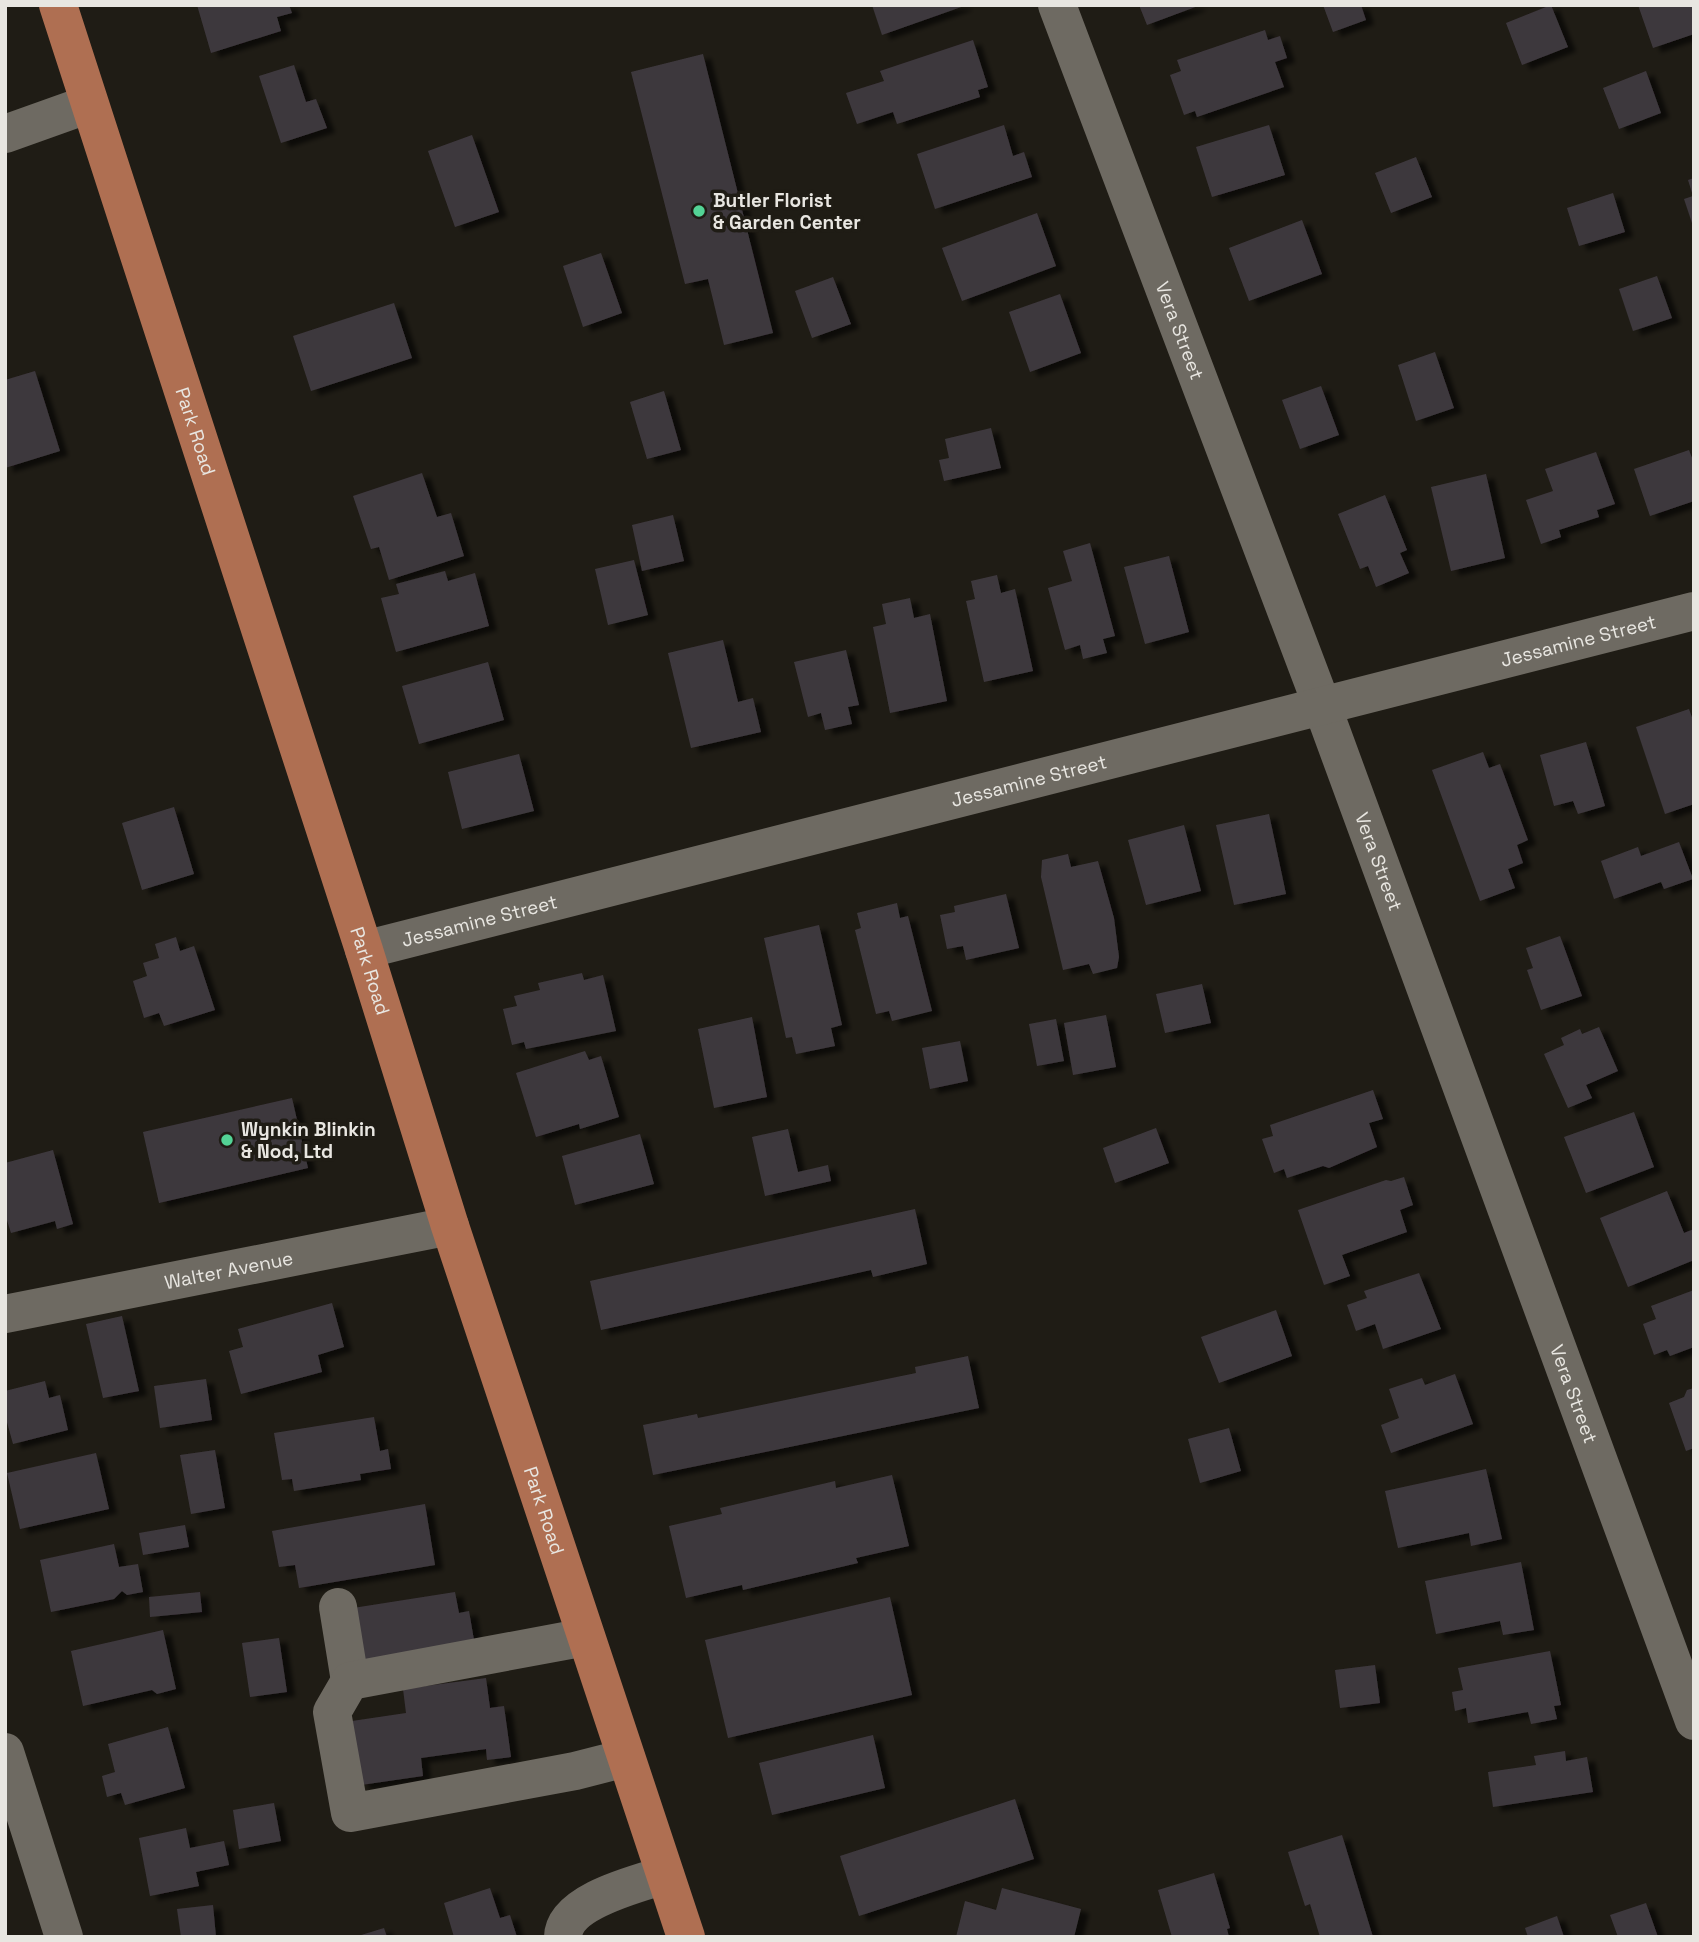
<svg xmlns="http://www.w3.org/2000/svg" width="1699" height="1942" viewBox="0 0 1699 1942" font-family="'Space Grotesk',sans-serif">
<style>
.building{fill:#3e383e;filter:url(#shadow)}
.lines{fill:none;stroke-linecap:round;stroke-linejoin:round}
.minor{stroke:#6e6a62;stroke-width:38}
.major{stroke:#af6f52;stroke-width:38}
.poi-dot{fill:#53d396;stroke:#1f1c15;stroke-width:2.5}
.labels{text-anchor:middle;stroke-width:7;stroke-linejoin:round;paint-order:stroke}
.poi-label{font-size:19px;font-weight:bold;fill:#e8e6e1;stroke:#1f1c15;text-anchor:start}
.street-label{font-size:19px;fill:#e8e6e1;stroke:#1f1c15}
</style>
<defs>
<filter id="shadow"><feDropShadow dx="8" dy="4.5" stdDeviation="2" flood-color="#0009"/></filter>
</defs>
<rect width="100%" height="100%" fill="#1f1c15"/>
<!-- building -->
<path class="building" d="M197 5H289L292 13 277 17 281 31 211 53Z
M872 5H964V6L882 35Z
M1139 5H1198V6L1147 25Z
M1323 5H1361L1366 20 1333 32Z
M1551 5 1568 47 1522 65 1506 23Z
M1638 5H1694V34L1653 48Z
M1265 30 1268 40 1280 36 1287 58 1275 62 1284 87 1197 117 1195 111 1184 115 1170 75 1181 71 1177 60Z
M973 40 988 87 978 90 980 97 897 124 893 112 857 124 846 93 884 81 880 71Z
M703 54 773 333 724 345 708 279 685 284 631 72Z
M294 65 306 102 316 99 327 128 281 143 259 76Z
M1646 71 1661 113 1619 129 1603 88Z
M1004 125 1013 156 1024 152 1032 177 935 209 917 154Z
M1269 125 1285 175 1212 197 1196 147Z
M472 135 499 212 455 227 428 151Z
M1416 157 1432 197 1391 213 1375 173Z
M1694 178V226H1693L1684 199 1693 196 1688 180Z
M1613 193 1625 232 1579 246 1567 208Z
M1037 213 1056 266 962 301 942 248Z
M1302 220 1322 274 1249 301 1229 248Z
M601 253 622 313 583 327 563 266Z
M1657 276 1672 318 1633 331 1619 289Z
M833 277 851 324 812 338 795 291Z
M1060 294 1081 353 1030 372 1009 312Z
M394 303 412 358 311 391 293 336Z
M1435 352 1454 408 1416 421 1398 365Z
M35 371 60 451 5 468V380Z
M1321 386 1339 435 1300 449 1282 400Z
M664 391 681 450 647 459 630 402Z
M991 428 1001 468 944 481 939 460 949 458 945 439Z
M1689 450 1694 463V501L1650 516 1634 469Z
M1596 452 1615 504 1597 510 1599 517 1559 530 1561 537 1541 544 1526 500 1553 491 1545 469Z
M422 473 437 517 451 513 464 556 389 580 379 547 371 549 353 496Z
M1486 474 1505 558 1451 571 1431 487Z
M1385 495 1407 550 1400 553 1409 573 1376 587 1368 566 1360 569 1338 514Z
M673 515 684 561 642 571 632 525Z
M1090 543 1115 636 1103 639 1107 653 1083 659 1080 645 1065 650 1048 588 1072 581 1063 551Z
M1169 556 1189 632 1145 644 1124 567Z
M634 560 648 615 608 625 595 569Z
M445 571 448 581 475 573 489 626 396 652 381 598 399 594 396 584Z
M997 575 1001 593 1015 589 1033 671 984 682 966 601 975 599 971 581Z
M910 598 914 618 930 614 947 701 890 713 873 627 886 624 882 604Z
M723 640 738 702 753 698 761 732 691 748 668 653Z
M846 650 859 705 848 707 852 724 825 730 821 713 808 717 794 662Z
M488 662 504 720 419 744 402 686Z
M1689 709 1694 723V804L1665 814 1636 727Z
M1586 742 1605 806 1578 814 1573 801 1554 806 1540 755Z
M1483 752 1489 768 1500 764 1528 840 1517 845 1523 863 1508 869 1515 888 1480 901 1432 770Z
M519 754 534 811 462 829 448 772Z
M174 807 194 874 142 890 122 823Z
M1269 814 1286 894 1234 905 1216 825Z
M1184 825 1201 891 1146 905 1128 840Z
M1679 842 1693 879 1664 889 1661 882 1614 899 1601 861 1638 847 1641 856Z
M1068 854 1071 867 1098 861 1114 918 1119 957 1117 968 1093 974 1089 964 1063 970 1041 877 1042 860Z
M1006 894 1019 948 966 960 963 946 947 949 940 915 955 912 954 906Z
M897 903 900 918 908 916 932 1011 892 1021 889 1011 876 1014 855 930 861 928 857 913Z
M819 925 842 1025 831 1028 835 1046 796 1054 792 1037 786 1038 764 938Z
M1560 936 1582 996 1541 1010 1527 970 1533 968 1526 948Z
M176 937 180 951 194 946 215 1010 164 1026 159 1013 144 1018 133 981 147 976 143 963 159 958 155 944Z
M582 973 584 980 603 975 616 1031 526 1049 524 1042 512 1045 503 1009 517 1006 514 996 540 990 538 983Z
M1202 984 1211 1023 1165 1033 1156 994Z
M1106 1015 1116 1067 1073 1075 1064 1023Z
M752 1017 767 1097 714 1108 698 1029Z
M1056 1019 1064 1061 1037 1066 1029 1024Z
M1599 1027 1618 1071 1586 1085 1592 1098 1568 1108 1544 1054 1564 1045 1561 1038 1580 1029 1582 1034Z
M960 1041 968 1081 930 1089 922 1048Z
M585 1051 589 1060 601 1056 619 1117 580 1129 579 1124 536 1137 516 1073Z
M1373 1090 1383 1119 1369 1123 1377 1147 1329 1168 1323 1166 1287 1178 1284 1169 1274 1173 1262 1139 1273 1136 1270 1125Z
M292 1098 308 1168 159 1203 143 1132Z
M1634 1112 1654 1167 1586 1193 1564 1137Z
M1156 1128 1169 1163 1115 1183 1103 1148Z
M788 1129 798 1172 828 1165 831 1181 765 1196 752 1137Z
M640 1134 654 1184 575 1205 562 1156Z
M53 1150 73 1224 57 1229 55 1221 11 1233 5 1214V1163Z
M1404 1177 1413 1205 1400 1210 1407 1232 1342 1255 1350 1276 1324 1285 1298 1210 1386 1180 1391 1181Z
M1667 1191 1684 1233 1694 1229V1260L1628 1287 1600 1218Z
M915 1209 927 1264 873 1277 871 1270 601 1330 590 1281Z
M1419 1273 1441 1329 1383 1349 1375 1324 1356 1331 1347 1305 1367 1298 1364 1291Z
M1694 1290V1347L1670 1356 1667 1350 1654 1355 1643 1324 1656 1319 1651 1306Z
M332 1303 344 1347 318 1355 322 1372 241 1394 229 1351 243 1347 238 1329Z
M1276 1310 1292 1356 1219 1383 1201 1337Z
M122 1316 139 1391 103 1398 86 1324Z
M968 1356 979 1408 653 1475 643 1425 697 1414 698 1418 916 1373 915 1367Z
M1455 1374 1473 1424 1391 1453 1381 1425 1399 1418 1389 1389 1422 1378 1425 1385Z
M206 1379 212 1420 160 1428 154 1386Z
M45 1381 49 1398 60 1395 68 1430 13 1444 5 1415V1391Z
M1694 1388V1448L1686 1451 1669 1403 1684 1397 1687 1390Z
M374 1417 380 1451 388 1449 391 1469 360 1474 361 1480 294 1491 292 1479 282 1480 274 1433Z
M1229 1428 1241 1471 1200 1483 1188 1439Z
M215 1450 225 1508 191 1514 180 1455Z
M96 1453 109 1509 20 1529 7 1473Z
M1486 1469 1502 1539 1471 1546 1469 1533 1398 1548 1385 1491Z
M892 1475 909 1546 856 1558 858 1563 743 1590 742 1585 686 1598 669 1526 722 1514 720 1508 835 1481 836 1488Z
M425 1504 435 1565 299 1588 295 1565 279 1567 272 1531Z
M185 1525 189 1547 143 1555 139 1533Z
M114 1544 119 1567 138 1564 143 1592 127 1595 122 1591 114 1599 51 1612 40 1560Z
M1521 1562 1534 1630 1503 1635 1500 1621 1436 1634 1425 1581Z
M200 1592 202 1612 150 1617 149 1597Z
M455 1592 459 1613 469 1611 474 1640 362 1663 353 1608Z
M890 1597 912 1695 728 1738 705 1640Z
M163 1630 176 1689 157 1694 152 1690 83 1706 71 1651Z
M279 1638 287 1692 250 1697 242 1643Z
M1550 1651 1561 1705 1554 1706 1557 1719 1531 1724 1528 1712 1468 1723 1466 1708 1455 1711 1452 1692 1463 1690 1458 1668Z
M1375 1665 1380 1703 1340 1708 1335 1670Z
M486 1678 490 1708 504 1706 511 1757 487 1760 486 1749 421 1758 423 1776 361 1785 352 1721 406 1713 403 1689Z
M168 1727 185 1788 125 1805 121 1793 107 1797 102 1776 115 1772 108 1744Z
M873 1735 885 1788 772 1815 759 1763Z
M1565 1751 1566 1761 1587 1757 1593 1792 1493 1807 1488 1772 1536 1765 1534 1756Z
M1015 1799 1034 1859 859 1916 840 1856Z
M274 1803 281 1841 239 1849 233 1810Z
M186 1828 190 1848 224 1841 229 1865 196 1872 199 1886 150 1896 139 1838Z
M1342 1835 1373 1937H1320L1310 1904 1305 1906 1288 1852Z
M1214 1873 1230 1928 1227 1929 1229 1937H1172L1158 1890Z
M490 1888 500 1918 510 1915 517 1937H454L444 1903Z
M1002 1888 1081 1909 1074 1937H956L965 1901 996 1910Z
M1646 1903 1658 1937H1618L1610 1915Z
M213 1905 216 1937H181L177 1909Z
M1557 1916 1564 1937H1528L1525 1928Z
M384 1928 387 1937H358V1936Z"/>
<g class="lines">
<!-- minor -->
<g class="minor">
<path id="s1" d="M1057 5 1321 703 1694 1721"/>
<path d="M5 134 89 104"/>
<path id="s2" d="M364 950 1694 611"/>
<path id="s3" d="M5 1314 450 1226"/>
<path d="M338 1607 350 1681"/>
<path d="M586 1637 350 1681 332 1712 350 1813 575 1771 626 1758"/>
<path d="M5 1752 64 1937"/>
<path d="M563 1937C564 1901 637 1884 665 1875"/>
</g>
<!-- major -->
<path class="major" id="s4" d="M58 5 364 950 450 1226 686 1937"/>
</g>
<!-- markers -->
<g class="poi-dot">
<circle cx="699" cy="211" r="7"/>
<circle cx="227" cy="1140" r="7"/>
</g>
<g class="labels">
<!-- poi labels -->
<g class="poi-label">
<text x="713" y="207">Butler Florist<tspan x="713" dy="22">&amp; Garden Center</tspan></text>
<text x="241" y="1136">Wynkin Blinkin<tspan x="241" dy="22">&amp; Nod, Ltd</tspan></text>
</g>
<!-- street labels -->
<g class="street-label">
<text dy="7" stroke="none"><textPath href="#s1" startOffset="348">Vera Street</textPath></text>
<text dy="7" stroke="none"><textPath href="#s4" startOffset="448">Park Road</textPath></text>
<text dy="7" stroke="none"><textPath href="#s2" startOffset="1253">Jessamine Street</textPath></text>
<text dy="7" stroke="none"><textPath href="#s2" startOffset="686">Jessamine Street</textPath></text>
<text dy="7" stroke="none"><textPath href="#s1" startOffset="915">Vera Street</textPath></text>
<text dy="7" stroke="none"><textPath href="#s2" startOffset="119">Jessamine Street</textPath></text>
<text dy="7" stroke="none"><textPath href="#s4" startOffset="1015">Park Road</textPath></text>
<text dy="7" stroke="none"><textPath href="#s3" startOffset="228">Walter Avenue</textPath></text>
<text dy="7" stroke="none"><textPath href="#s1" startOffset="1482">Vera Street</textPath></text>
<text dy="7" stroke="none"><textPath href="#s4" startOffset="1582">Park Road</textPath></text>
</g>
</g>
<!-- border -->
<rect width="1699" height="1942" fill="none" stroke="#e8e6e1" stroke-width="14"/>
</svg>
